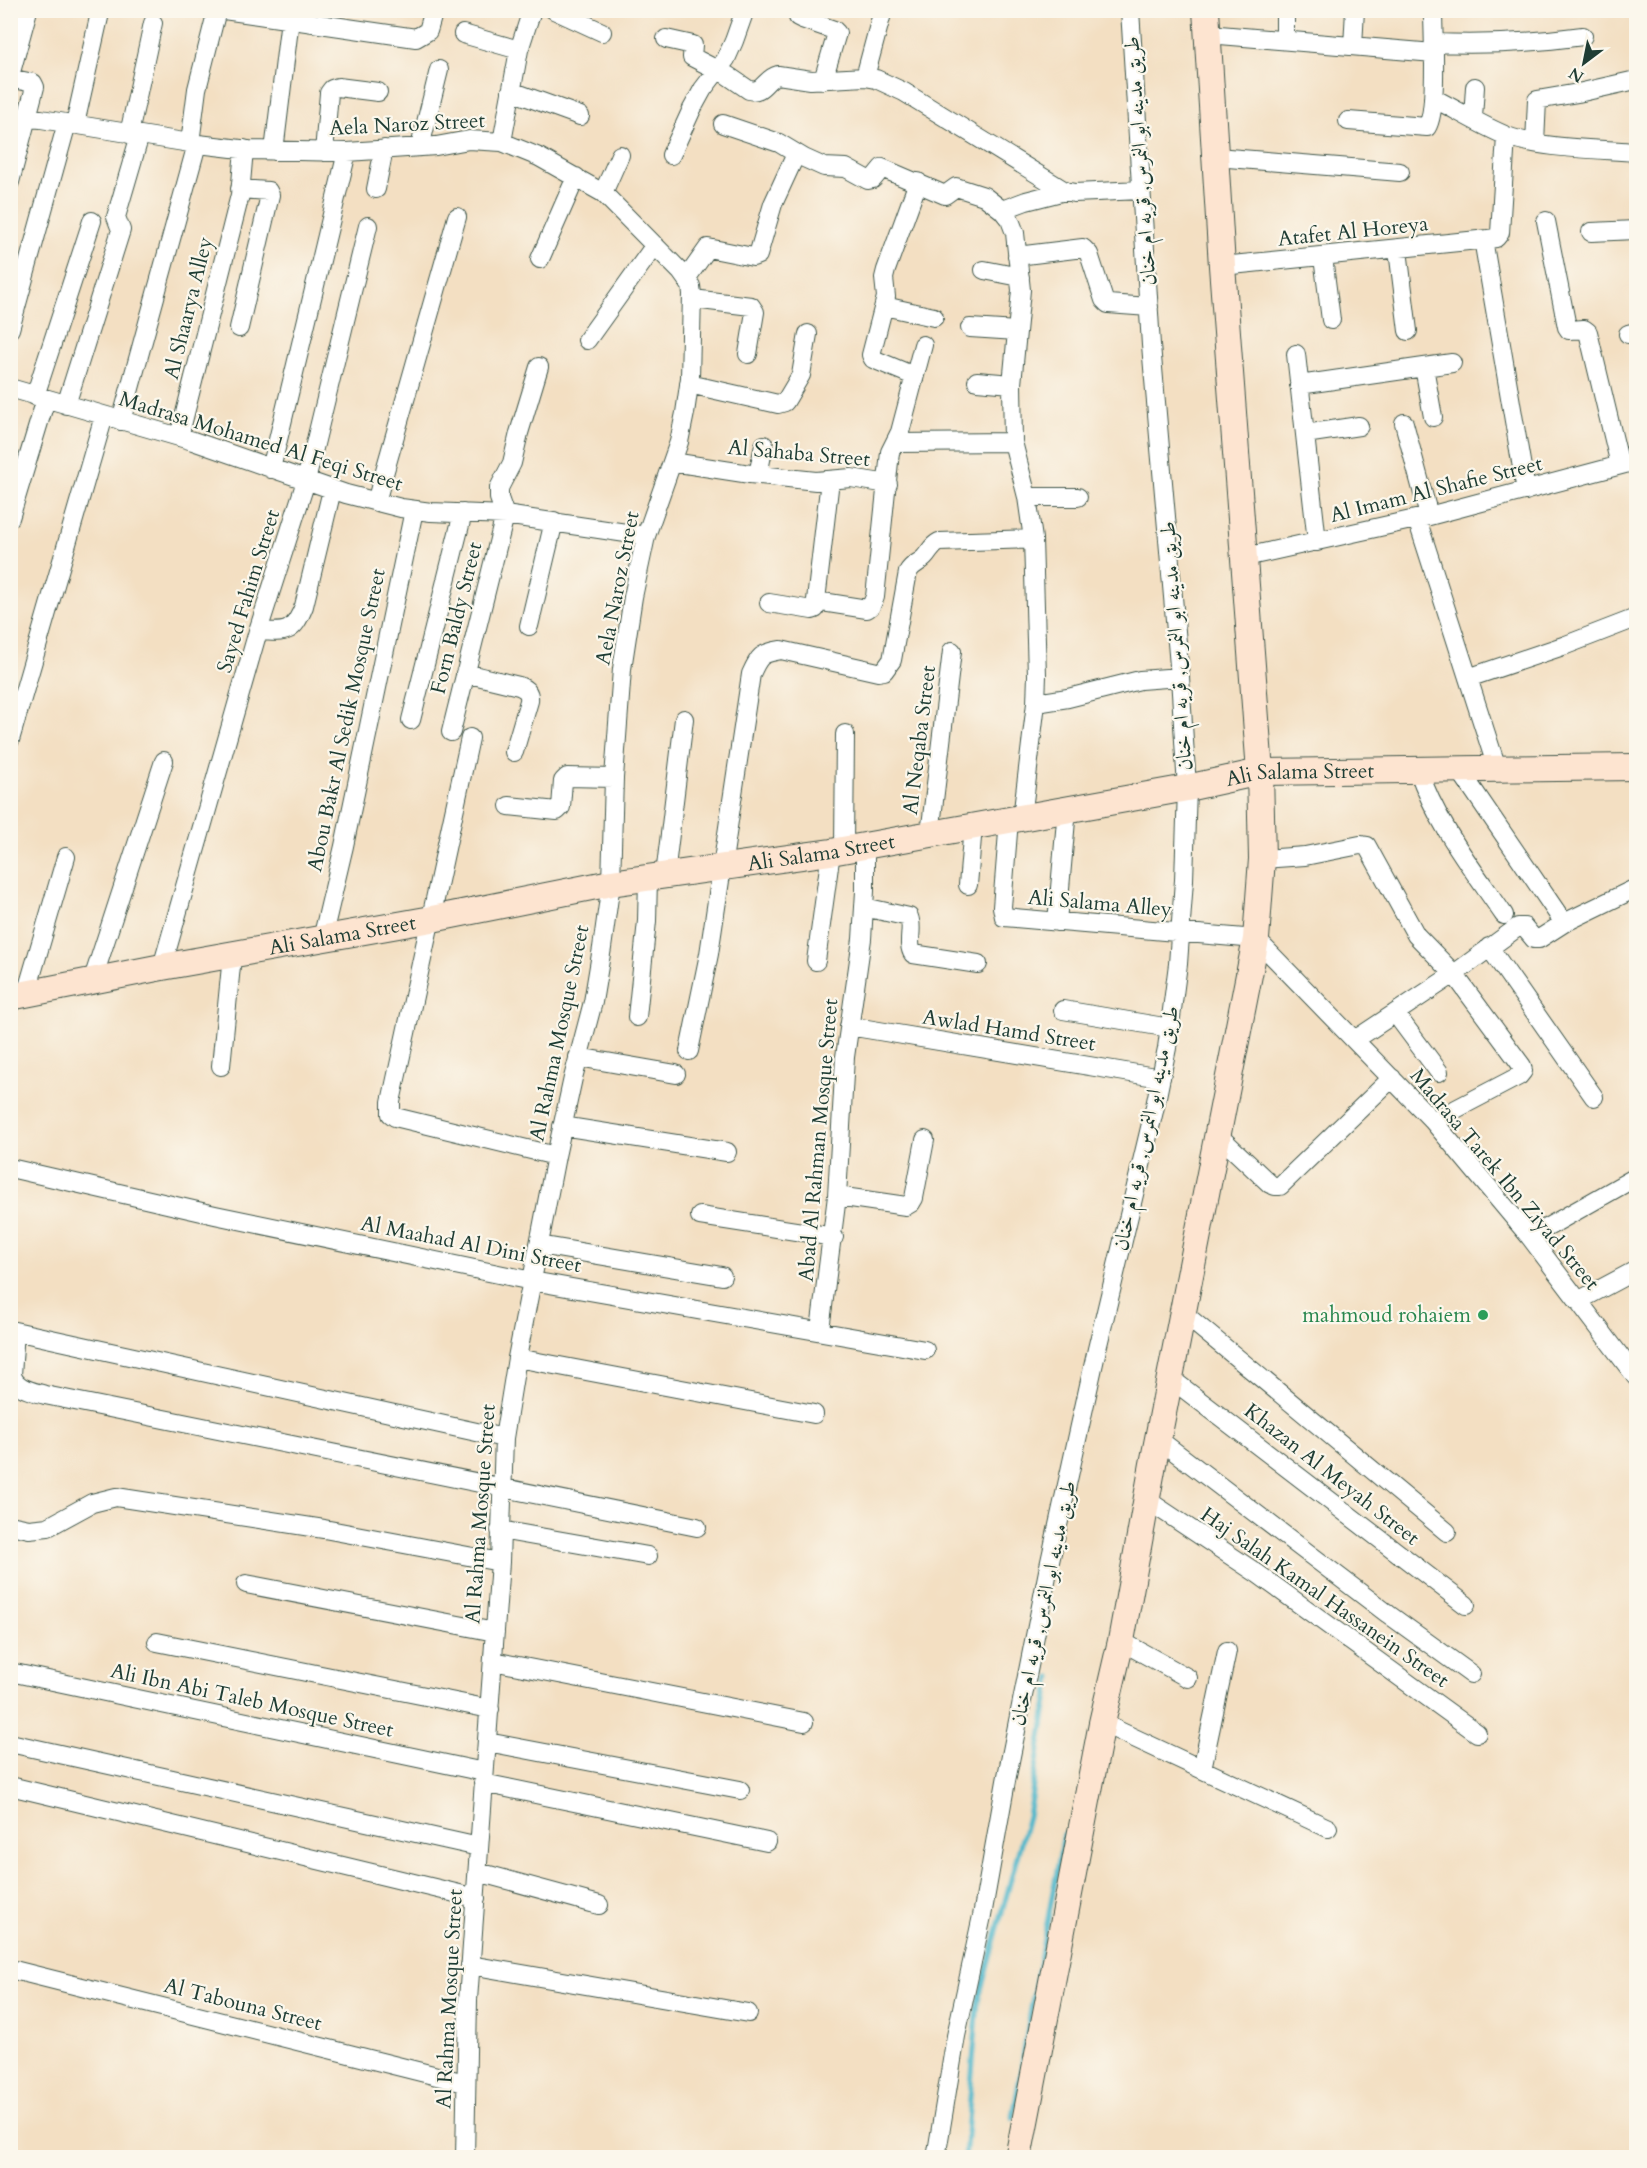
<svg xmlns="http://www.w3.org/2000/svg" width="1647" height="2168" viewBox="0 0 1647 2168" font-family="Cardo,Amiri,serif">
<style>
.lines{fill:none;stroke-linecap:round;stroke-linejoin:round}
.stream{stroke:#4eb7cb;stroke-width:5}
.street-casing{stroke:#3f5549;stroke-width:20}
.secondary-casing{stroke:#3f5549;stroke-width:28}
.street{stroke:#fff;stroke-width:18}
.secondary{stroke:#fde4d0;stroke-width:26}
.leisure-dot{fill:#2e9e5b;stroke:#fbf7ec;stroke-width:2}
.labels{text-anchor:middle;stroke-width:4.5;stroke-linejoin:round;paint-order:stroke}
.street-label{font-size:21px;fill:#1f3d34;stroke:#fbf7ec}
.leisure-label{font-size:21px;fill:#27864d;stroke:#fbf7ec;text-anchor:end}
</style>
<rect width="100%" height="100%" fill="#fbf7ec"/>
<filter id="ink" filterUnits="userSpaceOnUse"><feTurbulence type="fractalNoise" baseFrequency=".0167" numOctaves="2"/><feDisplacementMap in="SourceGraphic" scale="12" xChannelSelector="R" yChannelSelector="G"/><feConvolveMatrix kernelMatrix="1 2 1 2 8 2 1 2 1" color-interpolation-filters="sRGB"/></filter>
<filter id="wash" filterUnits="userSpaceOnUse"><feTurbulence type="fractalNoise" baseFrequency=".008" numOctaves="4" result="noise"/><feDisplacementMap in="SourceGraphic" scale="24" xChannelSelector="R" yChannelSelector="G"/><feGaussianBlur stdDeviation="1.35" result="paint"/><feColorMatrix in="noise" values="0 0 0 0 0 0 0 0 0 0 0 0 0 0 0 0 0 1.4 0 .05"/><feComposite in="paint" operator="in"/></filter>
<g filter="url(#wash)">
<rect width="100%" height="100%" fill="#f3dfc2"/>
<g class="lines">
<!-- stream -->
<path class="stream" d="M1013 2118 1033 1997 1064 1834
M965 2158 978 2001 1028 1816 1051 1677"/>
</g>
</g>
<g filter="url(#ink)">
<g class="lines">
<defs>
<path id="street" d="M224 10 416 38 428 31 432 17
M554 10 602 32
M797 10 798 17 802 19 834 30 837 33 823 80
M1285 10V40
M463 34 519 50
M1208 34 1434 53
M666 39 693 45 692 57 727 75 749 90C763 94 765 78 778 75L811 80 865 77 876 79 904 92 1065 191 1074 193 1141 190
M1434 43C1484 45 1533 43 1583 36
M1353 46 1355 10
M865 77 883 10
M511 91 580 116
M1433 98C1457 110 1482 126 1507 136 1542 149 1599 149 1636 152
M1473 118 1475 87
M1348 121 1427 127C1438 110 1433 34 1433 10
M10 122 28 118 41 119 190 143 249 150 347 152 436 146 469 140 502 142 539 157 603 193 681 272 691 286 692 294 690 378 685 413 679 442 646 536 633 597 622 669 614 778 611 883 602 948 593 1002 573 1078 556 1156 517 1358 504 1438 500 1562 468 2000 465 2158
M75 124 100 13
M723 124 779 143 804 158 824 167 846 168 868 180 873 179 882 168 945 195 956 187 984 196 1002 210 1010 220 1015 233 1021 290 1012 384 1013 442 1027 497 1033 539 1037 675 1036 703 1022 818
M129 134 153 23
M1506 136 1500 233 1496 238 1488 239 1484 245 1526 491
M502 142 519 50 532 10
M190 143 197 89 216 14 220 10
M1535 143 1537 100 1578 93 1636 80
M420 147 439 70
M274 151 290 19
M324 152 329 93 332 89 338 87 378 92
M671 155 692 109 703 89 726 59 734 41 745 10
M1216 157 1400 172
M10 182 35 87 33 83 14 79 12 77 11 72 28 10
M376 189 384 149
M603 193 620 155
M1002 210 1026 201 1065 191
M1546 221 1567 327 1569 330 1584 329 1588 332 1620 465
M1591 232 1636 230
M1398 250 1408 331
M1017 256 1083 248 1089 254 1104 300 1108 304 1149 307
M1323 257 1331 320
M540 259 576 177
M1222 266 1488 239
M984 270 1020 277
M686 279 708 248 753 257 758 255 773 204 796 154
M693 299 751 306 755 312 748 354
M884 306 934 317
M239 328 270 195 268 191 240 189
M970 328 1017 331
M10 329 67 123
M1628 334 1636 332
M587 340 655 245
M1296 354 1317 542
M1424 367 1433 417
M914 376 873 359 871 355 886 297 884 278 886 270 918 182
M977 381 1012 384
M689 384 778 404 785 402 801 375 808 334
M1299 385 1452 363
M10 388 193 441 346 494 401 508 431 512 505 515 646 536
M35 396 92 221
M66 405 121 230 116 217 140 135
M121 421 197 144
M1404 423 1429 516
M1305 434 1359 426
M179 437 240 195 244 149
M896 443 1013 442
M672 462 750 474 816 481 851 478 888 484
M271 469 347 152
M758 475 764 445
M1027 497H1078
M376 502 457 217
M10 518 46 399
M1417 519 1497 768
M1245 557 1429 516 1636 461
M816 601 867 609 871 606 875 597 890 452 900 432 923 345
M769 603 812 610 815 609 830 480
M529 626 554 521
M258 631C286 633 293 634 304 606L332 490
M465 673 519 686C526 689 530 692 529 701L514 752
M1468 678 1566 645 1636 618
M1036 703 1068 698 1140 680 1180 677
M411 720 463 513
M451 732 505 515 499 498V488L512 463 519 433 539 367
M470 738 391 1102V1114L395 1117 556 1156
M10 740 104 416
M1418 769C1436 823 1472 868 1504 915
M1459 769 1564 923
M509 806 557 811 561 807 563 781 567 777 614 778
M1009 820 1002 907 1004 917 1256 939 1433 1121 1530 1237 1636 1377
M930 834 952 651
M844 849 845 734
M1262 859 1305 856 1360 845 1367 846 1416 935 1454 974 1522 1066 1523 1071 1519 1076 1433 1121
M665 875 684 719
M968 885 973 826
M864 907 909 917C914 929 906 943 913 954L978 964
M1057 922 1067 809
M322 939 344 846 414 510
M1489 947 1594 1097
M816 961 831 852
M162 967 258 631 306 481 368 226
M92 982 164 761
M26 994 66 857
M1063 1010 1170 1028
M1395 1013 1439 1072
M637 1017 647 921 648 878
M849 1026 1161 1078
M1356 1039 1454 974 1518 927H1524L1534 939H1539L1564 923 1636 888
M689 1051 709 954 751 674C759 656 761 653 781 650L878 672 884 671 892 660 908 572C912 564 918 564 924 558 930 552 931 546 939 542L1033 539
M578 1057 676 1074
M221 1066 232 956
M562 1126 727 1152
M1218 1135 1270 1184 1275 1186H1280L1392 1078
M10 1168 215 1215 532 1281 925 1350
M837 1196 906 1206 911 1203 914 1198 925 1140
M700 1216 834 1237
M1530 1237 1636 1177
M539 1245 722 1276
M1578 1301 1636 1270
M1183 1313 1447 1532
M10 1330 504 1438
M820 1330 837 1196 845 1057 862 939 865 891V846
M15 1331 12 1375C16 1389 32 1391 45 1395L697 1527
M517 1358 814 1414
M1170 1378 1466 1605
M1158 1439 1388 1614 1471 1674
M1147 1500 1258 1574 1477 1733
M10 1525 29 1529 48 1527 92 1503 116 1497 324 1529 500 1562
M500 1530 648 1556
M246 1584 495 1632
M1121 1641 1188 1678
M157 1642 490 1709
M493 1661 804 1722
M10 1672 484 1772
M1102 1723 1328 1828
M487 1742 740 1790
M10 1743 479 1847
M1202 1769 1227 1651
M483 1783 767 1842
M10 1786 476 1898
M478 1872 599 1905
M470 1965 748 2013
M10 1969 465 2083
M936 2158 956 2036 982 1916 1006 1781 1049 1566 1097 1349 1154 1111 1167 1048 1178 964 1184 880 1187 788 1180 677 1151 345 1130 10"/>
<g id="secondary">
<path id="s1" d="M10 997 162 967 432 919 611 883 831 852 1187 788 1260 772 1636 767"/>
<path d="M1018 2158 1102 1723 1121 1641 1153 1464 1256 939 1262 859 1260 772 1222 266 1206 10"/>
</g>
</defs>
<!-- street casing -->
<use href="#street" class="street-casing"/>
<!-- secondary casing -->
<use href="#secondary" class="secondary-casing"/>
<!-- street -->
<use href="#street" class="street"/>
<!-- secondary -->
<use href="#secondary" class="secondary"/>
</g>
</g>
<!-- markers -->
<circle class="leisure-dot" cx="1483" cy="1315" r="6"/>
<g class="labels">
<!-- street labels -->
<g class="street-label">
<text transform="translate(407 124) rotate(-3)" y="7">Aela Naroz Street</text>
<text transform="translate(1140 161) rotate(-94)" y="7">طريق مدينه ابو النمرس, قريه ام خنان</text>
<text transform="translate(1353 231) rotate(-6)" y="7">Atafet Al Horeya</text>
<text transform="translate(188 308) rotate(-76)" y="7">Al Shaarya Alley</text>
<text transform="translate(261 441) rotate(17)" y="7">Madrasa Mohamed Al Feqi Street</text>
<text transform="translate(799 453) rotate(5)" y="7">Al Sahaba Street</text>
<text transform="translate(1436 489) rotate(-14)" y="7">Al Imam Al Shafie Street</text>
<text transform="translate(617 588) rotate(-79)" y="7">Aela Naroz Street</text>
<text transform="translate(248 591) rotate(-73)" y="7">Sayed Fahim Street</text>
<text transform="translate(456 618) rotate(-76)" y="7">Forn Baldy Street</text>
<text transform="translate(1176 646) rotate(-94)" y="7">طريق مدينه ابو النمرس, قريه ام خنان</text>
<text transform="translate(346 720) rotate(-78)" y="7">Abou Bakr Al Sedik Mosque Street</text>
<text transform="translate(919 740) rotate(-83)" y="7">Al Neqaba Street</text>
<text dy="7" stroke="none"><textPath href="#s1" startOffset="1310">Ali Salama Street</textPath></text>
<text dy="7" stroke="none"><textPath href="#s1" startOffset="824">Ali Salama Street</textPath></text>
<text transform="translate(1100 903) rotate(5)" y="7">Ali Salama Alley</text>
<text dy="7" stroke="none"><textPath href="#s1" startOffset="338">Ali Salama Street</textPath></text>
<text transform="translate(1009 1030) rotate(9)" y="7">Awlad Hamd Street</text>
<text transform="translate(559 1033) rotate(-78)" y="7">Al Rahma Mosque Street</text>
<text transform="translate(1146 1128) rotate(-78)" y="7">طريق مدينه ابو النمرس, قريه ام خنان</text>
<text transform="translate(818 1140) rotate(-85)" y="7">Abad Al Rahman Mosque Street</text>
<text transform="translate(1505 1179) rotate(50)" y="7">Madrasa Tarek Ibn Ziyad Street</text>
<text transform="translate(471 1244) rotate(11)" y="7">Al Maahad Al Dini Street</text>
<text transform="translate(1332 1474) rotate(38)" y="7">Khazan Al Meyah Street</text>
<text transform="translate(480 1514) rotate(-86)" y="7">Al Rahma Mosque Street</text>
<text transform="translate(1325 1597) rotate(35)" y="7">Haj Salah Kamal Hassanein Street</text>
<text transform="translate(1043 1603) rotate(-78)" y="7">طريق مدينه ابو النمرس, قريه ام خنان</text>
<text transform="translate(252 1700) rotate(12)" y="7">Ali Ibn Abi Taleb Mosque Street</text>
<text transform="translate(449 1999) rotate(-87)" y="7">Al Rahma Mosque Street</text>
<text transform="translate(243 2004) rotate(14)" y="7">Al Tabouna Street</text>
</g>
<!-- leisure labels -->
<g class="leisure-label">
<text x="1471" y="1322">mahmoud rohaiem</text>
</g>
</g>
<!-- margin -->
<rect width="1647" height="2168" fill="none" stroke="#fbf7ec" stroke-width="36"/>
<!-- north arrow -->
<g transform="translate(1584 63) rotate(212)" stroke="#fbf7ec" stroke-width="4.5" paint-order="stroke">
<path d="M0-4.5L10 22L0 15L-10 22Z" fill="#1f3d34"/>
<text y="-9" font-size="16" font-weight="bold" text-anchor="middle" fill="#1f3d34">N</text>
</g>
</svg>
